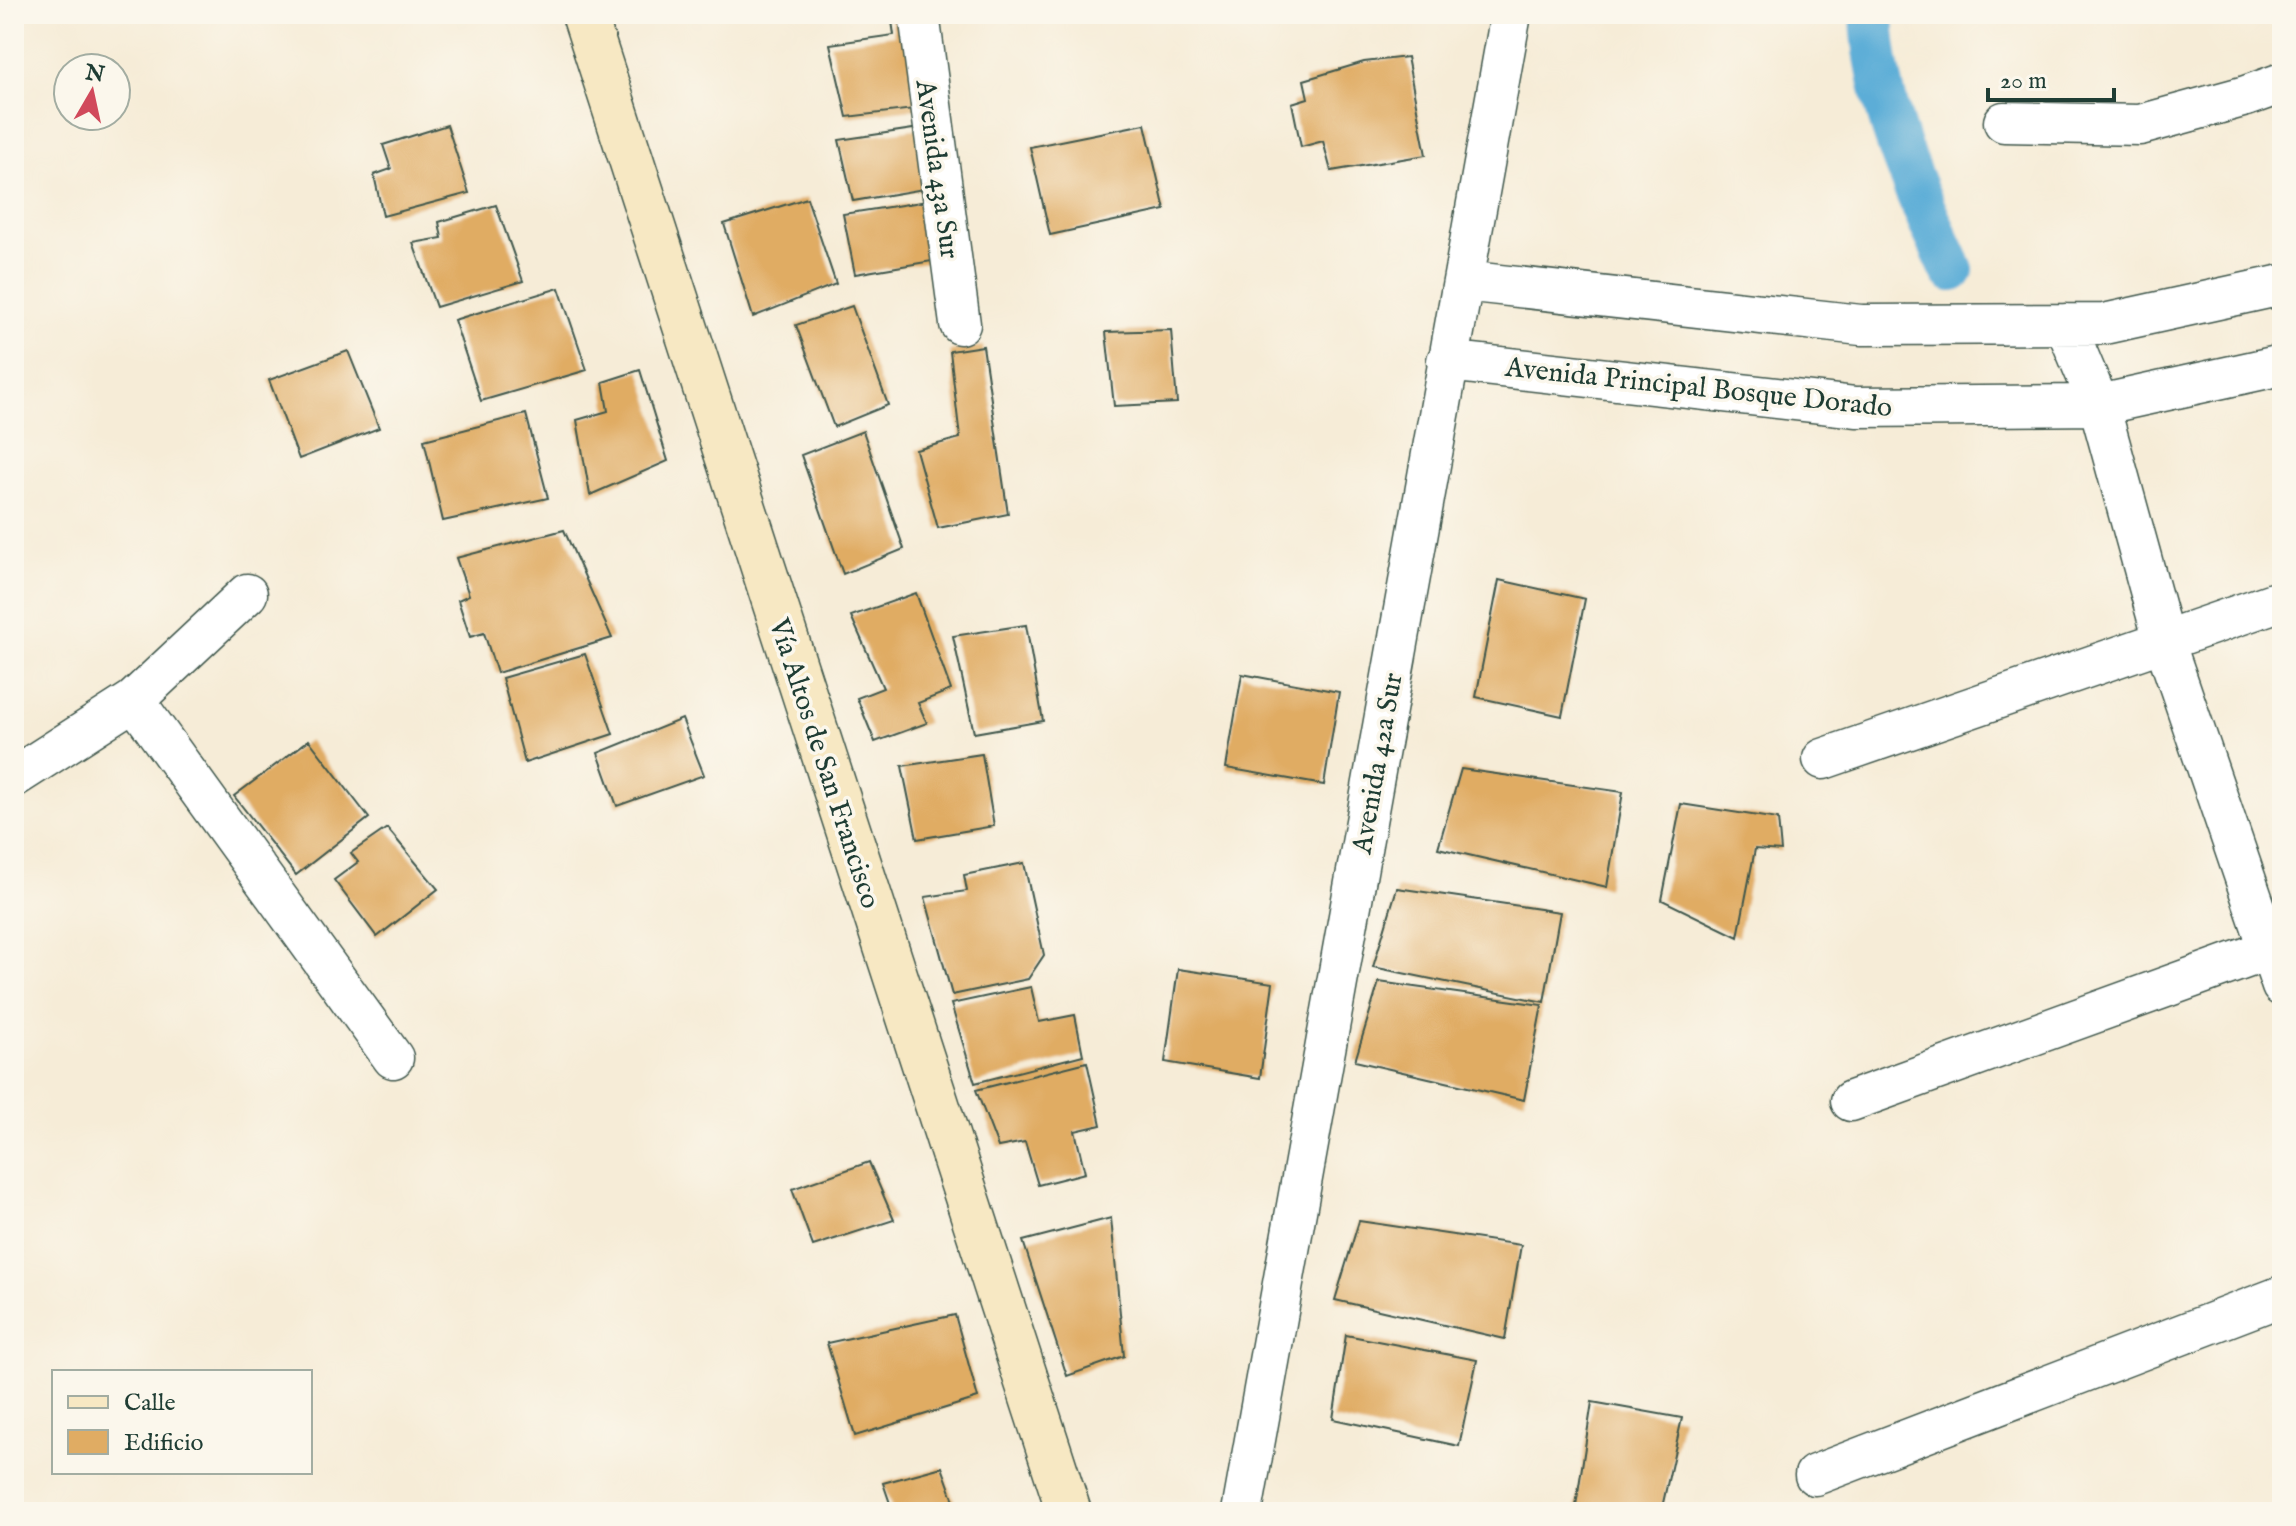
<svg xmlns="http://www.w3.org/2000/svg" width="2296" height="1526" viewBox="0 0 2296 1526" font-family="'IM FELL English',serif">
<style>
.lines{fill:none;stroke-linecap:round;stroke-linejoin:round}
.canal{stroke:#5cadd7;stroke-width:44}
.building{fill:#e0ac63}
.street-casing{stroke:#3f574c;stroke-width:43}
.secondary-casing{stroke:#3f574c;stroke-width:47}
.street{stroke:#fff;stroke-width:40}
.secondary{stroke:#f7e8c3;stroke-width:44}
.labels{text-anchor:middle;stroke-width:7;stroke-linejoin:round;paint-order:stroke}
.street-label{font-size:28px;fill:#1f3d34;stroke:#fbf7ec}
</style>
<rect width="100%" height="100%" fill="#fbf7ec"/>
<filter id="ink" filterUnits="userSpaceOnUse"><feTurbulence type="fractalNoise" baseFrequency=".0125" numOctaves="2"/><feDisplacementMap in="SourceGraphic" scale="16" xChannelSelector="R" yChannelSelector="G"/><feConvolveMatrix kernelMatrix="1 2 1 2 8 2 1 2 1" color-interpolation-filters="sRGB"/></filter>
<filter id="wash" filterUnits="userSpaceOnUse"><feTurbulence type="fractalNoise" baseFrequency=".006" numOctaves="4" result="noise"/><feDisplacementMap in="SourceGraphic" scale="32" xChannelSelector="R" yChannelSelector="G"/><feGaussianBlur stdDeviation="1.8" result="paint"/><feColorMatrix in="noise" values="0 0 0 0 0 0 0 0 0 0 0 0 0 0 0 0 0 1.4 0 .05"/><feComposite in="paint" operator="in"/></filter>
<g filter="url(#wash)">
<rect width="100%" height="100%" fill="#f6ecd7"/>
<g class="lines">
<!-- canal -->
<path class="canal" d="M1872 14C1875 105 1914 188 1952 270"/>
</g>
<g id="blocks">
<!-- building -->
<path class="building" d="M891 14H908L923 108 847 117 830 44 894 35Z
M1011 14H1053V16L1012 22Z
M1407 57 1426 155 1331 171 1323 141 1301 147 1292 103 1308 98 1304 80 1364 62Z
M1145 124 1165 210 1050 235 1030 147Z
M447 125 469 193 383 216 374 175 391 169 383 145Z
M920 128 930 188 853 201 839 140Z
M807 198 836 284 753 317 724 224Z
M928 201 938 260 855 274 843 214Z
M496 205 523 281 436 307 413 243 442 238 439 222Z
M559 288 587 370 481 401 454 320Z
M852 306 888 405 834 427 796 325Z
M1171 330 1177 403 1114 406 1106 332Z
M983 346 1008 514 938 528 916 450 960 438 950 351Z
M348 351 379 428 299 459 269 380Z
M640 370 668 461 590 495 577 420 608 411 603 382Z
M526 414 548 498 443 521 424 440Z
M863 431 904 549 843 574 801 455Z
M564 530 612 638 497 673 484 633 470 637 458 600 469 595 456 558Z
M1499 580 1585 599 1562 716 1476 697Z
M916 593 951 690 918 703 927 723 875 742 857 698 883 688 851 616Z
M1026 625 1043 721 974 733 953 636Z
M585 654 613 734 525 763 502 678Z
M1242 674 1339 692 1324 785 1226 768Z
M682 719 704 775 617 806 598 753Z
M309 740 369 818 296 875 234 796Z
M982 754 994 826 917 839 902 766Z
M1461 769 1623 792 1607 887 1438 848Z
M1681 804 1778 819 1781 851 1755 849 1738 937 1662 900Z
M387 828 438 889 377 937 334 880 358 862 351 853Z
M1024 863 1044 955 1028 979 952 995 925 897 967 891 964 875Z
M1397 888 1560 912 1544 1002 1373 967Z
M1178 969 1273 983 1260 1078 1165 1062Z
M1379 982 1542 1005 1524 1100 1355 1061Z
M1031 987 1039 1022 1075 1015 1083 1055 975 1083 951 1004Z
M1087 1062 1101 1125 1075 1131 1085 1173 1038 1185 1025 1142 998 1147 976 1090Z
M869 1162 894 1220 813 1246 792 1189Z
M1111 1218 1124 1356 1067 1376 1023 1241Z
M1359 1221 1521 1245 1505 1339 1335 1300Z
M955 1315 978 1398 855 1436 827 1343Z
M1346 1335 1477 1360 1459 1446 1333 1419Z
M1592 1402 1682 1418 1661 1512H1575Z
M942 1467 958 1512H893L883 1483Z"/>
</g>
</g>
<g filter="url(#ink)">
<use href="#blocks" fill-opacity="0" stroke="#3f574c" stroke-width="2"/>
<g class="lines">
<defs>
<path id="street" d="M919 14 960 324
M2004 122 2140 125 2246 96 2282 83
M1463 281 1861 325 2104 324 2282 285
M2065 324 2099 405 2164 641 2282 986
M1447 361 1856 407 2099 405 2282 365
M134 700 393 1058
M1823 759 2282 600
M14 777 134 700 247 594
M1851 1101 2282 945
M1815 1475 2282 1296
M1242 1512 1511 14"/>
<path id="secondary" d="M584 14 1069 1512"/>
</defs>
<!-- street casing -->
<use href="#street" class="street-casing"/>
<!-- secondary casing -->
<use href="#secondary" class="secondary-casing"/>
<!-- street -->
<use href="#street" class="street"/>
<!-- secondary -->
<use href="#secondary" class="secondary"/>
</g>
</g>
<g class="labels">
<!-- street labels -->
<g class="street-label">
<text transform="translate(939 169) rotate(82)" y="10">Avenida 43a Sur</text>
<text transform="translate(1699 386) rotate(6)" y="10">Avenida Principal Bosque Dorado</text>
<text transform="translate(826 763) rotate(72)" y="10">Vía Altos de San Francisco</text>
<text transform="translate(1376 763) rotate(-80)" y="10">Avenida 42a Sur</text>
</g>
</g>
<!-- margin -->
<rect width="2296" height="1526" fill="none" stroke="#fbf7ec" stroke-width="48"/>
<!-- legend -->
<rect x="52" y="1370" width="260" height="104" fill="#fbf7ec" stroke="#a3ada2" stroke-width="2"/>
<rect x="68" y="1396" width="40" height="12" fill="#f7e8c3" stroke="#a3ada2" stroke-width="2"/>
<text x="124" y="1410" font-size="24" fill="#1f3d34">Calle</text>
<rect x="68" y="1430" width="40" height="24" fill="#e0ac63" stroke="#a3ada2" stroke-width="2"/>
<text x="124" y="1450" font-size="24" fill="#1f3d34">Edificio</text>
<!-- north arrow -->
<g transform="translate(92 92) rotate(9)"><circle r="38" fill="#fbf7ec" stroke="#a3ada2" stroke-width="2"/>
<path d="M0-6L14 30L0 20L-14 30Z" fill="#d1495b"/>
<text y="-12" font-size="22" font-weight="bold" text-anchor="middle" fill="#1f3d34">N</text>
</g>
<!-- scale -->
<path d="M1988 88v12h126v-12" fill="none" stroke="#1f3d34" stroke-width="4"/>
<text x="2000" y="88" font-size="24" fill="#1f3d34" stroke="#fbf7ec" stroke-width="6" paint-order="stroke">20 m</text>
</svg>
